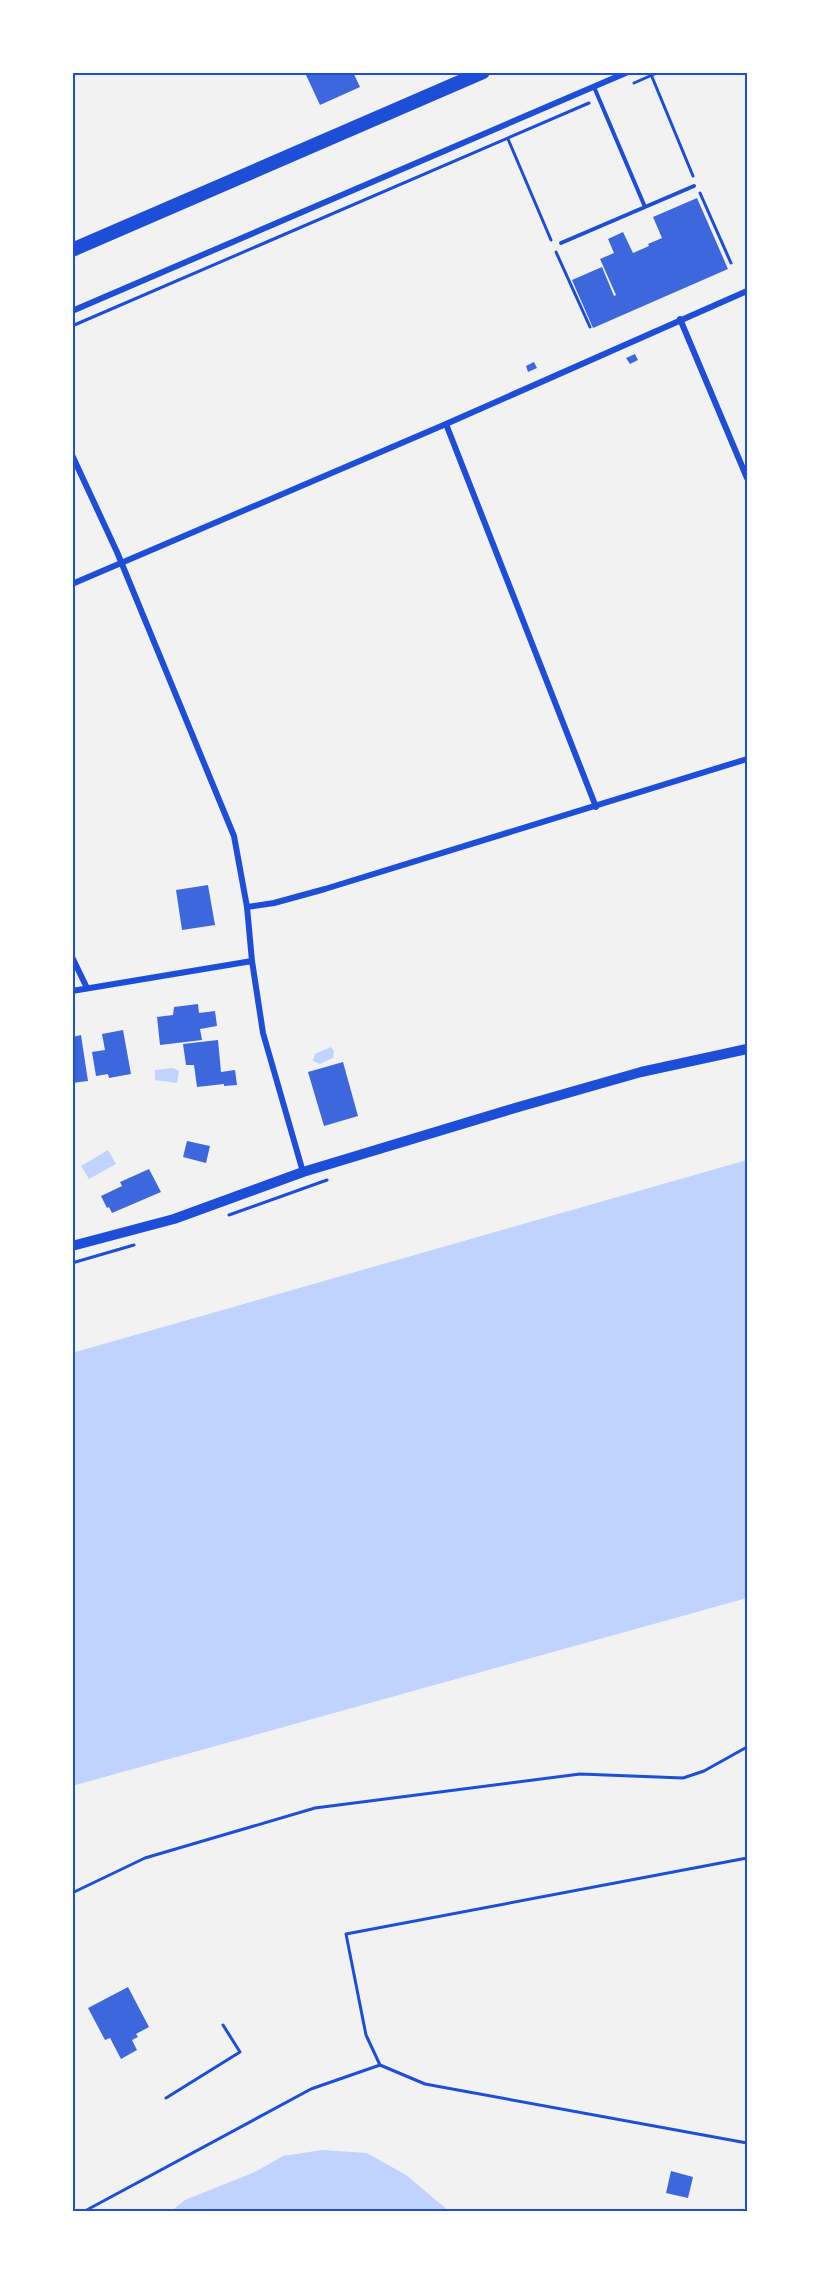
<svg xmlns="http://www.w3.org/2000/svg" width="819" height="2284" viewBox="0 0 819 2284" font-family="Poppins,sans-serif">
<style>
.water{fill:#bfd3fe}
.building{fill:#3d67dc}
.lines{fill:none;stroke-linecap:round;stroke-linejoin:round}
.path{stroke:#1d4ed8;stroke-width:3}
.service{stroke:#1d4ed8;stroke-width:4}
.minor{stroke:#1d4ed8;stroke-width:6}
.tertiary{stroke:#1d4ed8;stroke-width:10}
.trunk{stroke:#1d4ed8;stroke-width:14}
.neatline{fill:none;stroke:#1d4ed8;stroke-width:2}
</style>
<rect width="100%" height="100%" fill="#f2f2f2"/>
<!-- water -->
<path class="water" d="M331 1047 334 1051 333 1058 320 1064 313 1061 315 1054Z
M173 1068 179 1071 177 1083 155 1080V1070Z
M108 1150 116 1164 89 1179 81 1166Z
M747 1160V1598L72 1786V1353Z
M322 2150 367 2153 406 2175 450 2212H170L185 2200 255 2172 283 2156Z"/>
<!-- building -->
<path class="building" d="M313 72H353L360 87 320 105 306 75Z
M697 198 728 269 593 328 572 280 602 267 614 296 616 295 600 259 614 253 608 239 623 232 633 253 649 246 648 244 662 238 653 217Z
M635 354 638 360 630 364 626 358Z
M534 362 537 368 528 372 526 366Z
M208 885 215 925 182 930 176 890Z
M198 1004 199 1013 215 1011 217 1026 200 1029 202 1040 160 1045 157 1017 173 1015 174 1007Z
M123 1030 131 1074 109 1078 108 1074 96 1076 92 1052 105 1050 102 1034Z
M81 1035 88 1081 72 1083V1037Z
M218 1040 221 1072 235 1070 237 1085 224 1086V1084L197 1087 194 1065H186L183 1044Z
M343 1062 358 1116 324 1126 308 1072Z
M187 1141 210 1146 206 1163 183 1157Z
M149 1169 161 1192 112 1213 109 1207 107 1208 101 1196 122 1186 120 1182Z
M128 1987 149 2027 136 2034 138 2037 132 2040 137 2050 121 2059 110 2038 105 2040 88 2008Z
M671 2171 693 2177 688 2198 666 2193Z"/>
<g class="lines">
<!-- path -->
<path class="path" d="M650 72 693 176
M634 83 659 72
M508 139 551 240
M700 193 731 263
M556 252 590 327
M72 326 589 103
M229 1215 327 1180
M72 1263 134 1245
M72 1893 145 1858 315 1808 580 1774 683 1778 704 1771 747 1747
M380 2065 366 2035 346 1934 747 1858
M166 2098 240 2052 223 2025
M83 2212 311 2089 380 2065 425 2084 747 2143"/>
<!-- service -->
<path class="service" d="M594 87 645 207
M561 243 694 186"/>
<!-- minor -->
<path class="minor" d="M72 311 628 72
M680 319 747 478
M446 424 596 807
M72 455 117 552 234 836 247 907 252 961 263 1033 303 1172
M72 584 446 424 747 291
M247 907 274 903 325 889 747 759
M72 957 87 988
M72 991 252 961"/>
<!-- tertiary -->
<path class="tertiary" d="M72 1246 174 1219 303 1172 515 1108 641 1072 747 1049"/>
<!-- trunk -->
<path class="trunk" d="M72 250 483 72"/>
</g>
<!-- border -->
<rect width="819" height="2284" fill="none" stroke="#ffffff" stroke-width="147"/>
<rect x="74" y="74" width="672" height="2136" class="neatline"/>
</svg>
